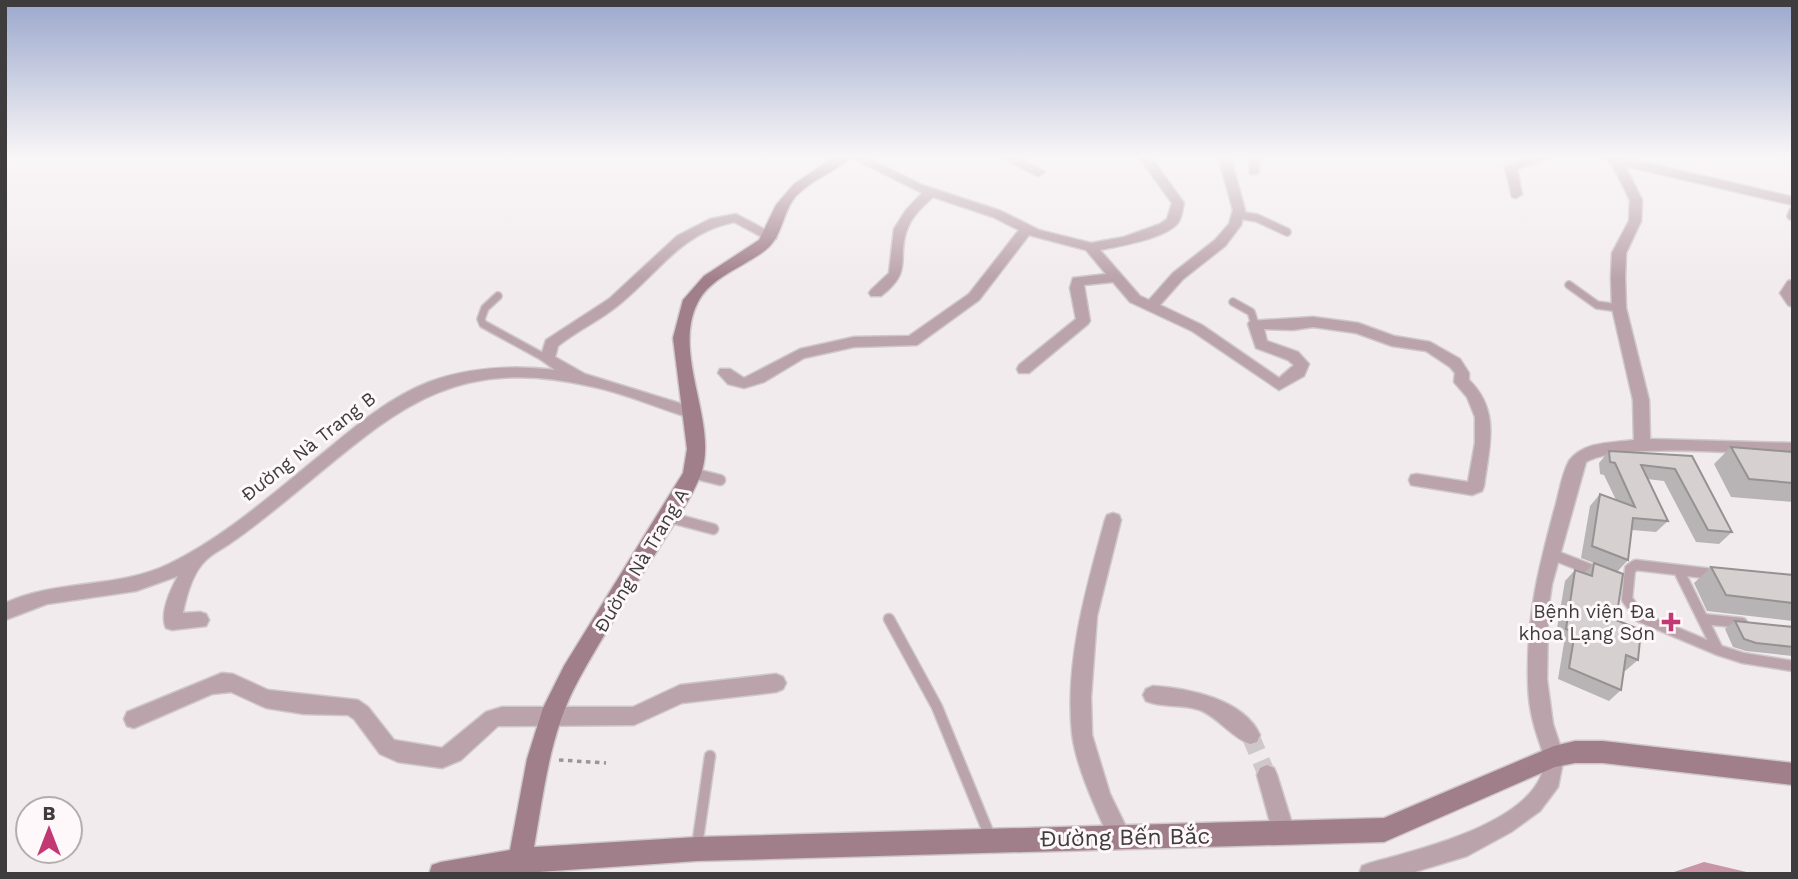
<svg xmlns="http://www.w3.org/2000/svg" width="1798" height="879" viewBox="0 0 1798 879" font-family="'Work Sans',sans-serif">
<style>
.water{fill:#c795a5}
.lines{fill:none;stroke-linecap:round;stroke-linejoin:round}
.street-tunnel{stroke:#cec8ca;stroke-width:18;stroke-dasharray:18 10;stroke-linecap:butt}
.lane-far1-casing{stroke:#cec8ca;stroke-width:10}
.lane-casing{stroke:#cec8ca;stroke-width:13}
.street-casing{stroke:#cec8ca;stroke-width:3}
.secondary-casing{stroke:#cec8ca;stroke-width:3}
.path{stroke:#9b9698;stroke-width:3.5;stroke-dasharray:4.5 4.5;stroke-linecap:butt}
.lane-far1{stroke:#baa3aa;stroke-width:7}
.lane{stroke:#baa3aa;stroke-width:10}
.street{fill:#baa3aa;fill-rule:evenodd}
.secondary{fill:#a17f8a;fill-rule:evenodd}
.wall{fill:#b8b3b4}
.building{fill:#d6d0d1;stroke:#969292;stroke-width:2}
.poi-dot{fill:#c13873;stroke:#fff8fa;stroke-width:2.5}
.labels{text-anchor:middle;stroke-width:6;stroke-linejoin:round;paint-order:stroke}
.street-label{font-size:19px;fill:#3e3c3d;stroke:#fff8fa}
.poi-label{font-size:19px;fill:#3e3c3d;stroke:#fff8fa;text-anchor:end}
.near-street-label{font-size:23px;fill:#3e3c3d;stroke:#fff8fa}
</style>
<rect width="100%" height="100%" fill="#f2ebed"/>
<!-- water -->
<path class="water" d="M1704 862 1755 874H1668Z"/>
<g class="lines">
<!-- street-tunnel -->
<path class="street-tunnel" d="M1250 735 1267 775"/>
<defs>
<path id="lane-far1" d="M1239 215 1257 218 1287 232
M1791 216 1793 211
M1569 285 1597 305 1619 308
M498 296 485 308 481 319 483 324 547 359
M1233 302 1251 312 1255 324"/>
<path id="lane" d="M692 473 720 480
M668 517 713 529
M1551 554 1597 572
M1679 571 1718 650
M1713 574 1636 565 1630 569 1627 599 1640 617 1718 650 1743 658 1793 666
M889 619 937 707 991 839
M1703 619 1742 623
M697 846 710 756"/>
<path id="street" d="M848 156H864L922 185 1001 211 1039 230 1091 243 1124 237 1160 224 1167 219 1172 203 1138 156H1150L1184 203C1182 210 1182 219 1177 224 1163 239 1120 246 1100 250L1140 296 1149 300 1173 273 1215 240 1229 224 1233 210 1218 156H1230L1245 210 1241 225 1225 246 1183 279 1160 305 1202 325 1279 378 1294 365 1288 360 1256 348 1248 324 1250 321 1313 317 1358 323 1394 336 1430 342 1460 359 1469 373V380C1501 411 1489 447 1484 486L1482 491 1472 495 1411 485 1409 480 1411 475 1417 474 1468 482 1475 443V417L1467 397 1454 382 1455 373 1450 367 1426 351 1392 346 1356 333 1313 327 1293 330 1264 329 1267 341 1298 352 1309 364 1304 376 1279 390 1192 331 1130 302 1113 282 1084 285 1090 321 1088 324 1029 373H1019L1017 369 1019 365 1076 319 1070 288 1073 278 1106 274 1086 250 1029 235 979 300 917 345 854 347 804 358 764 382 744 388 728 384 718 373 720 369H730L744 378 800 349 854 337 909 336 969 294 1019 230 993 217 933 197C923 206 913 215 908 227 895 259 915 270 881 296H871L869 293 871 290 889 273 894 229 906 210 922 193Z
M998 156H1015L1045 172 1039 176 1035 175Z
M1249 156H1261L1258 174H1250Z
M1535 156H1556L1517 169 1522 194 1516 198 1512 197 1505 167Z
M1604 156H1617L1793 197V205L1625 166 1642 200 1641 221 1626 253 1625 278 1626 308 1649 400 1650 439 1793 443V455C1748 454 1620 442 1586 462L1552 584 1548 611 1547 680 1553 724 1564 757 1558 787 1540 811 1511 832 1467 856 1408 874H1359L1362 866 1370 863C1417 850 1520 826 1541 776 1549 759 1538 742 1534 725 1530 711 1528 693 1528 678 1527 615 1538 571 1554 511 1559 495 1561 476 1569 461 1584 441 1612 443 1634 440L1633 400 1612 308 1611 278 1612 253 1629 221 1630 200 1613 166Z
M736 214 777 236 776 239H766L734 222C681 233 660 271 621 303 601 320 578 330 558 346L555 357 585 374 695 408 698 412 695 416 690 418C658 408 627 394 594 387 442 351 387 420 278 507 263 519 248 531 232 542 224 548 213 553 206 560 193 572 186 597 183 613L200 612 206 614 209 620 206 626 172 630 166 628C159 613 171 589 178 576L136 591 47 604 5 620V603C57 579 118 589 169 564 227 536 278 489 328 449 359 423 391 397 429 382 470 367 512 365 555 370L540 359 546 340 609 299 677 236 710 219Z
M1793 280V307L1788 305 1780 293 1788 281Z
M1113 513 1119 515 1121 520 1097 616 1091 697 1092 735 1110 794 1131 837 1128 845 1120 848 1112 845C1098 813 1076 768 1072 733 1065 661 1086 589 1105 520L1107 515Z
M222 673 233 674 268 690 358 700 368 707 394 740 442 748 486 712 502 707H633L680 685 776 674 783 677 786 683 783 689 776 692 682 703 634 725 498 726 461 760 442 768 398 762 380 754 354 719 348 715 304 714 266 708 231 692 212 694 134 728 127 726 124 719 127 712Z
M1153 686C1187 688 1244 699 1260 735L1257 742 1250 744C1231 737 1219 718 1200 710 1183 704 1163 708 1146 701L1143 695 1146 689Z
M1267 765 1274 768 1277 775 1295 833 1291 840 1284 844 1277 840 1273 833 1257 775 1260 768Z"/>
<path id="secondary" d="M836 156H852C836 172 812 179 796 196 783 211 783 233 769 247 748 266 712 275 698 302 671 354 719 423 701 474 692 498 675 522 662 543 634 588 604 633 579 679 550 731 544 790 534 847L697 837 1384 818 1554 746 1575 741H1603L1793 763V785L1603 763H1575L1555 767 1384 842 697 861 510 874H429L432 865 441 862 510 850 527 759 543 708 564 666 683 473 687 449 673 338 683 300 704 276 759 240 776 205 794 184Z"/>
</defs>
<!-- lane-far1 casing -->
<use href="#lane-far1" class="lane-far1-casing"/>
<!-- lane casing -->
<use href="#lane" class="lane-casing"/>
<!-- street casing -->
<use href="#street" class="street-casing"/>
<!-- secondary casing -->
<use href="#secondary" class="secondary-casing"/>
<!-- path -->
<path class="path" d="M559 760 606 763"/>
<!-- lane-far1 -->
<use href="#lane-far1" class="lane-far1"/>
<!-- lane -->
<use href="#lane" class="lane"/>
<!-- street -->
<use href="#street" class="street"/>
<!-- secondary -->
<use href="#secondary" class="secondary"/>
</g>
<!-- wall -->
<path class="wall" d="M1731 447 1793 452V502L1731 497 1714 464Z
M1609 451 1692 456 1732 532 1719 544 1696 542 1664 481 1647 479 1668 521 1656 532 1632 530 1628 560 1617 572 1616 620 1638 660 1625 671H1624L1621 690 1609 701 1558 679 1564 643 1555 640 1565 581 1575 570 1584 573 1594 563 1581 558 1590 506 1600 494 1616 500 1604 475 1600 474 1599 463Z
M1711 567 1793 575V621L1707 611 1694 583Z
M1735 621 1793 627V656L1746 651 1733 647 1725 629Z"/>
<!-- building -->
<path class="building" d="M1731 447 1793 452V483L1749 479Z
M1609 451 1692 456 1732 532 1708 530 1675 469 1641 465 1668 521 1633 518 1628 560 1592 546 1600 494 1635 507 1615 463 1610 462Z
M1594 563 1623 574 1616 620 1641 630 1638 660 1626 655 1621 690 1569 668 1575 632 1566 629 1575 570 1592 576Z
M1711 567 1793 575V603L1726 595Z
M1735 621 1793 627V647L1756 643 1744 639Z"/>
<!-- sky -->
<linearGradient id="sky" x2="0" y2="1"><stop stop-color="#9ba8cd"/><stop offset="0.56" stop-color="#f9f6f7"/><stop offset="1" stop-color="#f9f6f7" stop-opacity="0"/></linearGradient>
<rect width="1798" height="280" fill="url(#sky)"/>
<!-- markers -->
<path class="poi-dot" d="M1667.5 611.5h7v7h7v7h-7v7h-7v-7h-7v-7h7z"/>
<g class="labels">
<!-- street labels -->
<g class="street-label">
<text transform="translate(308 446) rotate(-38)" y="7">Đường Nà Trang B</text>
<text transform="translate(641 560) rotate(-59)" y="7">Đường Nà Trang A</text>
</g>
<!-- poi labels -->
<g class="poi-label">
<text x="1655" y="618">Bệnh viện Đa<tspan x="1655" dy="22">khoa Lạng Sơn</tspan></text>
</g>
<!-- near-street labels -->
<g class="near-street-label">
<text transform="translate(1125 837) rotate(-1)" y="8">Đường Bến Bắc</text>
</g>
</g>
<!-- border -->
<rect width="1798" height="879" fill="none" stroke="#3e3c3d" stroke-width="14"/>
<!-- north arrow -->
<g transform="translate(49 830)"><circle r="33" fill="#fff8fa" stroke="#b2adae" stroke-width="2"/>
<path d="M0-5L12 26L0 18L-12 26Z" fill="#c13873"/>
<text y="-10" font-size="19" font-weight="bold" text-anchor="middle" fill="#3e3c3d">B</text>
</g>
</svg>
